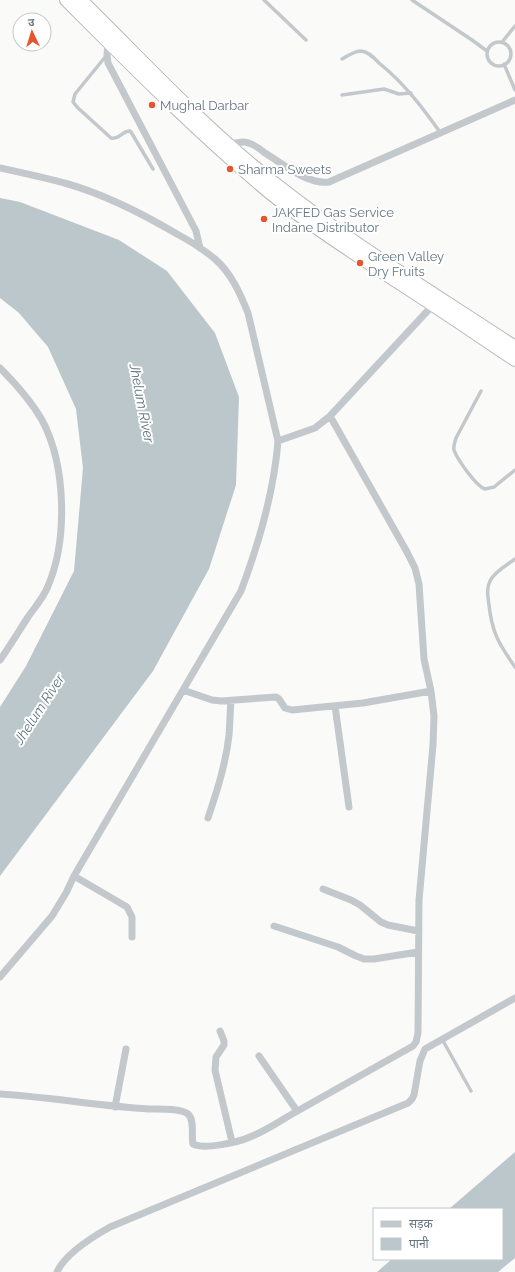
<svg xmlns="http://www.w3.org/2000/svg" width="515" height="1272" viewBox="0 0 515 1272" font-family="Raleway,'Noto Sans Devanagari',sans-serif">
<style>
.water{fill:#bbc7cb}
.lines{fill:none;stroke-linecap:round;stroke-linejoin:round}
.trunk-casing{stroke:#b4b9bd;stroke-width:14}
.service{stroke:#c3c8cc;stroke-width:3.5}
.minor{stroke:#c3c8cc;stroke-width:7}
.trunk{stroke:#fff;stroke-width:12}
.poi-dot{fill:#e4572e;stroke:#fff;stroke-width:1.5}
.labels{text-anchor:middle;stroke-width:4;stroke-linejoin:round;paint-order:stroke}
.poi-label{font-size:13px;fill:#657683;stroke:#fff;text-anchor:start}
.water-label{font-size:14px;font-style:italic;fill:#60757c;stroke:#fff}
</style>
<rect width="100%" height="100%" fill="#fafaf8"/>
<!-- water -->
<path class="water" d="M0 198 20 202 119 240 167 271 215 333 239 397 236 485 209 569 153 671 0 876V707L26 666 74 571 83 468 76 409 48 347 19 313 0 298Z
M515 1152V1258L498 1272H377L392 1259H502V1209H449Z"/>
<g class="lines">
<defs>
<path id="trunk" d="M66 0C132 66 198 133 270 193 311 226 355 254 399 283 438 308 476 334 515 360
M81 0C145 63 206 130 277 185 352 244 435 294 515 347"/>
</defs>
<!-- trunk casing -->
<use href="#trunk" class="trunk-casing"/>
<!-- service -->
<path class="service" d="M264 0 306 40
M412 0 472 40 487 51
M502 42 515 26
M487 54a12 12 0 1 1 24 0a12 12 0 1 1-24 0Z
M106 56 75 94 73 102 77 107 111 138C119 140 122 131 130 131L131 132 153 169
M342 59C348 56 354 51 361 51 369 52 374 58 379 63 404 83 422 107 440 132
M504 64 515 90
M342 95 384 89 399 94 411 93
M481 391 456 438C455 442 453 446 454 450 457 459 476 486 485 489L494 487 515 470
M515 559C507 565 494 572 490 581 486 589 488 597 489 605 492 633 499 644 515 667
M442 1039 471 1091"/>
<!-- minor -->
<path class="minor" d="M108 41 107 55 108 63 196 231 200 248
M228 145C233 144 238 142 243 142 251 142 259 148 265 153 283 164 308 185 329 182L515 100
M0 168C23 173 46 178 68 184 106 195 143 214 177 234 190 241 203 249 215 259 231 273 240 293 248 313L278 441C274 492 259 543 241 591L74 876 66 893 52 916 0 977
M0 368C16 384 31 401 42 420 66 465 68 539 48 586 44 597 35 607 28 617 19 631 10 646 0 660
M278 441 315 428 330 416 433 305
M183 690 212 700 221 701 276 697 279 699 285 708 292 710 363 703 431 691
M335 706 349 807
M208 818C217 791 226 763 229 735 230 723 230 712 231 701
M74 876 127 907 132 917V937
M323 889 351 900 360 905 381 922 388 925 418 931
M274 926 338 947 356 956 364 959H374L418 952
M220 1031 224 1041V1045L216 1057 215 1070 232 1142
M259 1056 297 1111
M0 1094C50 1097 99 1106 149 1109 158 1109 181 1108 188 1114 195 1120 191 1136 193 1144 204 1150 239 1142 250 1137 268 1130 284 1118 301 1109 338 1088 376 1067 413 1046L416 1042 418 1033 419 900 433 745 434 716 431 691 424 659 419 584 415 568 407 552 330 416
M115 1107 126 1049
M57 1272C65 1254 94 1236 110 1227L408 1103 412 1099 414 1095 420 1061 425 1049 515 998"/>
<!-- trunk -->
<use href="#trunk" class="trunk"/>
</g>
<!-- markers -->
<g class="poi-dot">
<circle cx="152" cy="105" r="4"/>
<circle cx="230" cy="169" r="4"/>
<circle cx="264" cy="219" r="4"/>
<circle cx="360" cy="263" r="4"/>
</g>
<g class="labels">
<!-- poi labels -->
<g class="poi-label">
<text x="160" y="110">Mughal Darbar</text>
<text x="238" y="174">Sharma Sweets</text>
<text x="272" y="217">JAKFED Gas Service<tspan x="272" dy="15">Indane Distributor</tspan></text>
<text x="368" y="261">Green Valley<tspan x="368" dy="15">Dry Fruits</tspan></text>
</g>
<!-- water labels -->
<g class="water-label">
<text transform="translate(142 403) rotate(79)" y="5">Jhelum River</text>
<text transform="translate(39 709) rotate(-57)" y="5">Jhelum River</text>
</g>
</g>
<!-- legend -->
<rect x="373" y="1208" width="130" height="52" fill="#ffffff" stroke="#c1c8cd"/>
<rect x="381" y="1221" width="20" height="6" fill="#c3c8cc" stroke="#c1c8cd"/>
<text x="409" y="1228" font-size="12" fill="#657683">सड़क</text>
<rect x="381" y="1238" width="20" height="12" fill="#bbc7cb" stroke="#c1c8cd"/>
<text x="409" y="1248" font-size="12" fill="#657683">पानी</text>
<!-- north arrow -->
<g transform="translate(32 32) rotate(356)"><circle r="19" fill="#ffffff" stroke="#c1c8cd"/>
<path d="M0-3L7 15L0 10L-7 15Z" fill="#e4572e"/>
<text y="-6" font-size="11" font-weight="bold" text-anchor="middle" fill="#657683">उ</text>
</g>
</svg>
